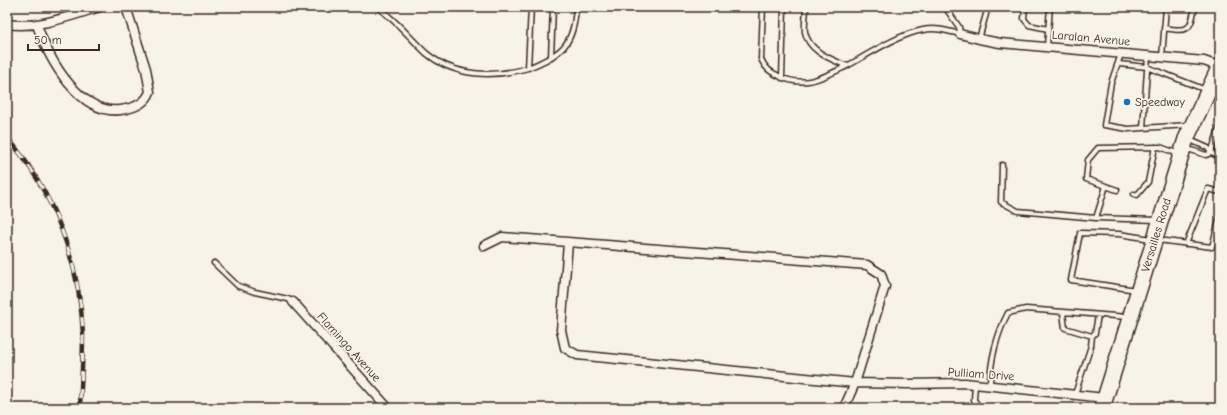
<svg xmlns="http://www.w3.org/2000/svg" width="1227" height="415" viewBox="0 0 1227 415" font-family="'Comic Neue',sans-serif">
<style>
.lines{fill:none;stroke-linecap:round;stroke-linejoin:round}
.lane-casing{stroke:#3b2a1e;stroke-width:7}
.street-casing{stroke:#3b2a1e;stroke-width:11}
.highway-casing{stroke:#3b2a1e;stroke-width:18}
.lane{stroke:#f7f3e8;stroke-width:4}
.street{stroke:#f7f3e8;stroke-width:8}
.highway{stroke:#f7f3e8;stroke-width:15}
.rail-casing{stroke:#3b2a1e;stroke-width:4.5}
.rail{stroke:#f7f3e8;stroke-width:3;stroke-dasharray:9;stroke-linecap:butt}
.poi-dot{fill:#1f6fb2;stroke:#f7f3e8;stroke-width:1.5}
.labels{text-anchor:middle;stroke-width:3.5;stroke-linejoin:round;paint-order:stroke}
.street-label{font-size:12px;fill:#3b2a1e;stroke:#f7f3e8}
.poi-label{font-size:12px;fill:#3b2a1e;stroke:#f7f3e8;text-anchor:start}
</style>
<rect width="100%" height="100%" fill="#f7f3e8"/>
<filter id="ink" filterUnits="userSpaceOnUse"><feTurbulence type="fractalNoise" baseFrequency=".025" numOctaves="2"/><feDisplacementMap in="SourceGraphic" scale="8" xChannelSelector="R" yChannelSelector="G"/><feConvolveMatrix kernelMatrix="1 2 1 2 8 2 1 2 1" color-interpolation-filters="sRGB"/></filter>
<g filter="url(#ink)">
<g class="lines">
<defs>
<path id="lane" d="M377 7C395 19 410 38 426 53 455 77 493 78 528 68
M531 7 528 68C562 54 574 45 576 7
M763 7 761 59C765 68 770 72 779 76 804 89 824 77 847 66 831 59 809 52 805 32 804 24 806 15 806 7
M1025 7 1024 19 1029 25 1048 29
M1164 28C1189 32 1190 31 1195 7
M979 39 988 7
M1047 46 1050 7
M1121 54 1111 83 1104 125 1128 129 1188 125
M551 57 553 7
M1162 57 1166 7
M1119 64 1147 67 1206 90
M847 66C871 53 897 35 923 30 936 27 948 31 960 34L959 27 945 7
M782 78 784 7
M1143 128 1148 56
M1190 140 1208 148 1211 153 1220 157
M1185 148 1206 155 1211 153 1220 126
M1002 165 1001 202 1018 211 1096 218
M1106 186 1096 218 1157 220
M1117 190 1086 179 1088 160 1098 148 1160 147 1179 154
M1134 194 1137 195 1148 182 1155 147
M1158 240 1212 247 1220 216
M1186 244 1208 189 1220 192
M214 263 238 286 255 292 288 299 293 302
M1136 290 1071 280 1080 233 1119 234 1151 239
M1063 313 1065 328 1092 336 1095 333 1098 315
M975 384 974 400 980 408
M990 385C990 361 997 334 1008 313L1026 309 1128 317
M1075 394 1091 346 1092 336"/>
<path id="street" d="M7 24C39 29 69 16 100 7
M37 25C48 59 82 120 126 109 136 107 146 102 150 92L146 69 126 7
M960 34 979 39 1000 43 1204 61 1220 67
M568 243 561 330 565 348 577 355 855 383 908 384 965 383 1105 398
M484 246 502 237 867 265 881 274 885 286 855 383 844 408
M293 302 388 408"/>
<path id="highway" d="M1102 408 1186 139 1220 66"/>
</defs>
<!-- lane casing -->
<use href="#lane" class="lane-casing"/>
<!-- street casing -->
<use href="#street" class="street-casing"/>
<!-- highway casing -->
<use href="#highway" class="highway-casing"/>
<!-- lane -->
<use href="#lane" class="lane"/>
<!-- street -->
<use href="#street" class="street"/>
<!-- highway -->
<use href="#highway" class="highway"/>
<defs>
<path id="rail" d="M7 137C54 192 80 263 83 335 83 359 81 384 80 408"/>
</defs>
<!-- rail casing -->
<use href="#rail" class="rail-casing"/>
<!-- rail -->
<use href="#rail" class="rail"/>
</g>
</g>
<!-- markers -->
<circle class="poi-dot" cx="1127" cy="102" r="4"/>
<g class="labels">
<!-- street labels -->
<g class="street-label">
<text transform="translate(1091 38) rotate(5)" y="4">Laralan Avenue</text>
<text transform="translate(1156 235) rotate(-73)" y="4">Versailles Road</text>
<text transform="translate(349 347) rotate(48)" y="4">Flamingo Avenue</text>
<text transform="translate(981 374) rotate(4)" y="4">Pulliam Drive</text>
</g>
<!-- poi labels -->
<g class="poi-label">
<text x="1135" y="106">Speedway</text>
</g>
</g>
<!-- margin -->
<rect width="1227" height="415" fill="none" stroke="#f7f3e8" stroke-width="24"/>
<rect x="12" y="12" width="1203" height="391" fill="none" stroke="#3b2a1e" stroke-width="1.5" filter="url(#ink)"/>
<!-- scale -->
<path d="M28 44v6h71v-6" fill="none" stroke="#3b2a1e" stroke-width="2"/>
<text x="34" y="44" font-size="12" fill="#3b2a1e" stroke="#f7f3e8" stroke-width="3" paint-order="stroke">50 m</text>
</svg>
